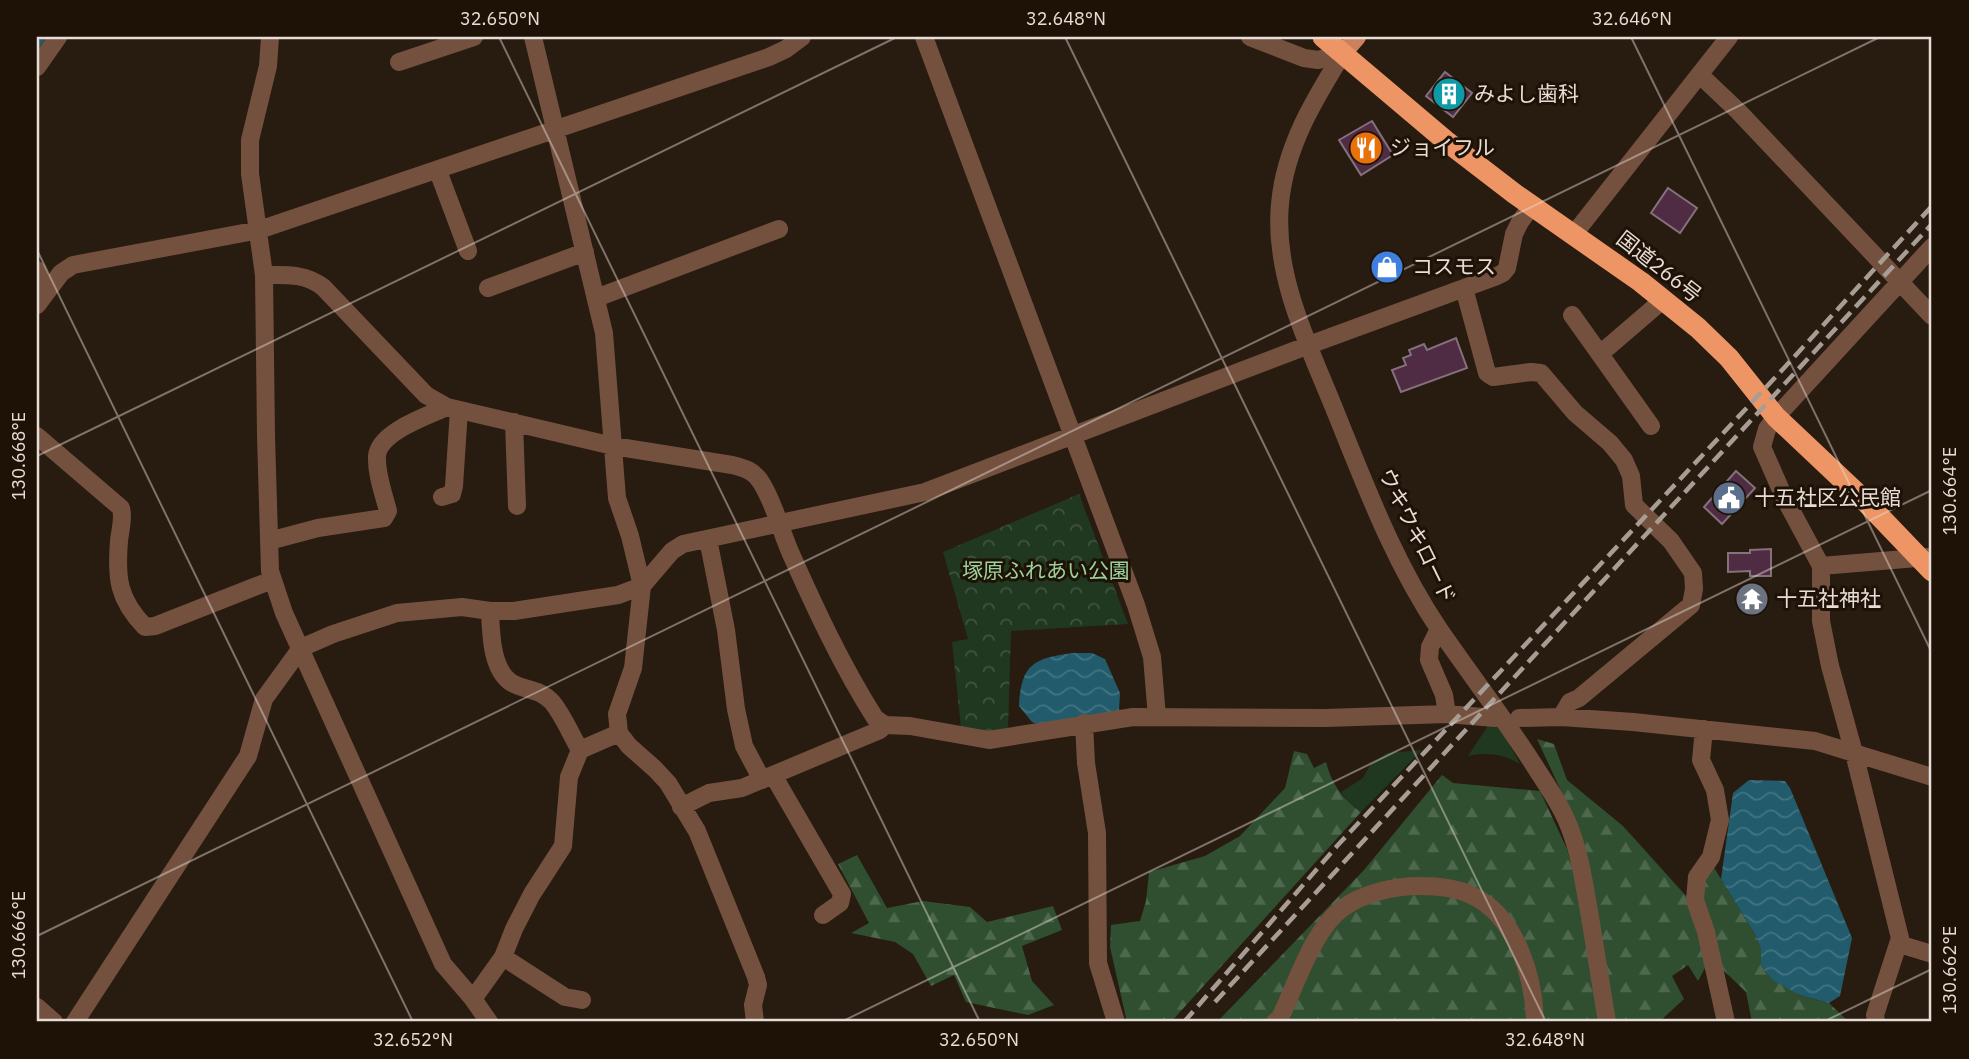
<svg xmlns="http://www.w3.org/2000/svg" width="1969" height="1059" viewBox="0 0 1969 1059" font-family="'IBM Plex Sans','Noto Sans JP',sans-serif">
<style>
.grass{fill:#1f381f}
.forest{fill:url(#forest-firs)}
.park{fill:url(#park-crowns)}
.water{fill:url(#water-waves)}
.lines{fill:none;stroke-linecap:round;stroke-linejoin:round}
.stream{stroke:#225c6c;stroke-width:4.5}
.building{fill:#502b44;stroke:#83717c;stroke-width:2}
.minor{stroke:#74513e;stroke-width:18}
.major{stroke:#cb825b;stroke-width:18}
.highway{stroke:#ee9565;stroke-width:21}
.rail{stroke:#a89d95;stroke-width:4.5;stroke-dasharray:14 7;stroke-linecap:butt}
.ticks{fill:none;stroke:#e7ddd6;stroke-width:2;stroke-opacity:0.45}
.labels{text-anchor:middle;stroke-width:6;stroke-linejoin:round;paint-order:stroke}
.poi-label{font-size:21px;fill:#e7ddd6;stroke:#1e1207;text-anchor:start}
.street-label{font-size:21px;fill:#e7ddd6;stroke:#1e1207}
.park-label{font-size:21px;fill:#9bd19a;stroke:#1e1207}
.neatline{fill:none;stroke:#e7ddd6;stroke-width:2.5}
.ticks-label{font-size:18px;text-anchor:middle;fill:#e7ddd6}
</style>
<defs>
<pattern id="forest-firs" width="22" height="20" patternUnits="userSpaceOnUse" patternTransform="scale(1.75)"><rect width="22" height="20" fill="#2f4f30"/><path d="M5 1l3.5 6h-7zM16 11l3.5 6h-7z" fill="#4d684d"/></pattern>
<pattern id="park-crowns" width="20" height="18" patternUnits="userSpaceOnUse" patternTransform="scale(1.75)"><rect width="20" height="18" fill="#1f381f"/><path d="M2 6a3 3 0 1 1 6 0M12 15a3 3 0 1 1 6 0" fill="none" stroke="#40543f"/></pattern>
<pattern id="water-waves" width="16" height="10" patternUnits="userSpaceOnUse" patternTransform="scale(1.75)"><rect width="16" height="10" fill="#225c6c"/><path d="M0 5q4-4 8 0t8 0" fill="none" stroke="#427380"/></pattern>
</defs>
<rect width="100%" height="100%" fill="#281b10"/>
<!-- grass -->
<path class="grass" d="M1489 724 1499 725 1520 764C1503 754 1487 752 1468 756Z
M1422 750 1361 812 1350 805 1341 792 1363 778 1370 765 1387 753Z"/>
<!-- forest -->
<path class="forest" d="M1537 739 1554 744 1567 780 1623 826 1687 897 1706 966 1698 981 1688 965 1672 976 1684 999 1659 1022H1607L1598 1019V1022H1217L1364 870 1442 775 1453 783 1540 791 1567 849 1581 900 1594 899 1581 834Z
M1294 751 1307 754 1314 768 1326 762C1331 782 1343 801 1361 812L1171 1022H1127L1110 947 1111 925 1140 921 1146 901 1149 872 1205 856 1240 836 1285 788Z
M857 855 887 908 923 901 970 907 987 922 1053 906 1062 930 1022 946 1032 981 1054 1005 1028 1015 966 1002 954 975 931 986 913 954 895 942 851 933 869 923 838 864Z
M1713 866 1756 936 1761 950V966L1800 995 1829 1003 1849 1022H1752L1746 992 1721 968 1704 903 1702 881Z"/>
<!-- park -->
<path class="park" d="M1079 494 1128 624 1011 631 1008 730 995 732 961 728 952 642 968 639 943 552Z"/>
<!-- water -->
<path class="water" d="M1073 653H1092L1105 659 1120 693 1119 711 1040 725 1032 722 1019 706C1021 664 1034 658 1073 653Z
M1749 780 1785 781 1790 788 1852 938 1840 996 1829 1003 1800 995 1774 981 1761 966V950L1756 936 1721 879 1733 793Z"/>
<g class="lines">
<!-- stream -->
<path class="stream" d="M37 47 44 37"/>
</g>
<!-- building -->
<path class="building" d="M1445 72 1472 93 1453 117 1426 96Z
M1372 121 1393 155 1361 175 1339 140Z
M1668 188 1697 208 1680 233 1651 213Z
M1456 338 1467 368 1401 392 1392 370 1406 365 1403 358 1411 355 1409 350 1424 344 1427 350Z
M1736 471 1755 488 1722 524 1704 507Z
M1771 549V576H1750V571L1728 572V553H1750V550Z"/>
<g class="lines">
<!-- minor -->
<path class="minor" d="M270 37 268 66 250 140V174L264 275 266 436 270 571 284 613 443 964 473 999 489 1022
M533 37 604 333 617 498 630 536 642 586 633 668 617 714 619 733 629 746 655 769 668 783 697 831 756 977 758 985 753 1005 755 1022
M924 37 1136 605 1152 657 1157 717
M1250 37 1304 58 1318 60 1343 53
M1343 53C1314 100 1285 147 1280 204 1273 276 1310 348 1336 413 1366 487 1394 562 1439 629 1472 677 1508 723 1539 773 1549 788 1559 803 1566 819 1580 850 1584 884 1590 917 1596 952 1601 987 1607 1022
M399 62 474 37
M37 67 58 37
M1700 75 1738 111 1932 316
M438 171 468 251
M1574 234 1729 37
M37 270 43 285 48 290
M264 275C286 275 304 273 323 287L426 395 447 407 613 446 732 465C745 468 755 471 762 484 775 505 781 532 791 554 816 610 842 666 875 718L885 725 910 726 989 740 1133 717 1325 718 1447 714 1495 718
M488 288 585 252
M1464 288 1487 373 1493 377 1531 372 1541 373 1575 413 1610 443 1624 460 1631 476 1634 505 1671 541 1693 573 1694 589 1691 605 1579 698 1570 702 1561 717
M596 298 779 229
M37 305 61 273 73 265 259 230 769 57 786 49 802 37
M1572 315 1651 426
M1600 354 1664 299
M514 422 517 506
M37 436 121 508C124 519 120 530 119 541 116 578 118 599 145 627L155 626 272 580
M442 497 452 494 454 486 459 410
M708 539 726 630 736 709 744 746 762 780
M269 541 318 528 384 518 388 511C384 495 376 474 377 456 379 432 427 416 447 407
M1821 566 1929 557
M490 611C491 633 491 670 512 683 526 691 539 688 552 702 563 715 571 735 580 750
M1439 629 1430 647 1429 660 1444 695 1447 714
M1519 718 1561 717 1633 722 1815 741 1932 777
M1084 723 1086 763 1097 833 1098 963 1116 1022
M1704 729 1701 760 1715 790 1720 820 1711 857 1697 877 1695 900 1706 932 1726 1022
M773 775 842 894 840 903 823 915
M681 807 709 793 742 788 880 730 885 725
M1899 944 1932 954
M503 957 565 997 582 1000
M473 999 503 957 514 929 532 894 563 846 569 777 580 750 619 733
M37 1007 54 1022
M75 1022 248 756 264 699 301 648 333 634 397 613 462 607 490 611H514L618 595 642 586 672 551 683 544 925 492 1309 345 1497 276 1503 273 1507 268 1514 234 1520 222 1532 205
M1275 1022 1280 1018C1296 985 1313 929 1343 908 1363 893 1395 886 1419 886 1434 886 1457 888 1471 895 1516 915 1534 977 1535 1022
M1876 1022 1875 1015 1900 938 1854 753 1830 666 1821 621V566L1784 497 1762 447 1767 429 1776 417 1932 247"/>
<!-- major -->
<path class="major" d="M1343 53 1357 37"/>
<!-- highway -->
<path class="highway" d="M1323 37 1446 141 1515 194 1641 282 1698 328 1729 358 1776 417 1863 499 1932 571"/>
<!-- rail -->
<path class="rail" d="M1215 1002 1932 224
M1184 1022 1337 846 1784 368 1932 206"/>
</g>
<!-- ticks -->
<path class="ticks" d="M499 37 980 1022M1065 37 1546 1022M1631 37 1932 653M37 250 413 1022M37 456 897 37M37 936 1880 37M841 1022 1932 490M1823 1022 1932 969"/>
<!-- icons -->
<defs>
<symbol id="building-disc" viewBox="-11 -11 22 22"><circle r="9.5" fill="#0f9aa8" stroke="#1e1207"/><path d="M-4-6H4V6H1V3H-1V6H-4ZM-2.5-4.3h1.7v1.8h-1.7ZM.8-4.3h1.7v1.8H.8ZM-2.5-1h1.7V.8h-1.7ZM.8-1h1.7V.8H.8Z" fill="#fff"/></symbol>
<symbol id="restaurant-disc" viewBox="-11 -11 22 22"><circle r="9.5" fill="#e8710a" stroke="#1e1207"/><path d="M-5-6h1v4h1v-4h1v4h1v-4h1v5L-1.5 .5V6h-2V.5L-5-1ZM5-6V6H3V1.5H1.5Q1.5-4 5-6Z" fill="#fff"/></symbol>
<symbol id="shop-disc" viewBox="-11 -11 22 22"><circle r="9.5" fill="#3f7fe0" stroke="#1e1207"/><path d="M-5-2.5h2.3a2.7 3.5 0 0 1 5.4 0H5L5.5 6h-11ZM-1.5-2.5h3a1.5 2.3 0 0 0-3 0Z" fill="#fff"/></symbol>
<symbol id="civic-disc" viewBox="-11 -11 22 22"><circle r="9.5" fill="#5c6f8a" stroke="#1e1207"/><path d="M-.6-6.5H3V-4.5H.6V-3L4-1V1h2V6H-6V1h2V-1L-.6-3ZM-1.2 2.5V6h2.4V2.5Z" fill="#fff"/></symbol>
<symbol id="temple-disc" viewBox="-11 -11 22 22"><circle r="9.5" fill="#6b7280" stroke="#1e1207"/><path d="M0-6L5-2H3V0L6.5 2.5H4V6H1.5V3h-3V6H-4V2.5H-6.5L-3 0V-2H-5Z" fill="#fff"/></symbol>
</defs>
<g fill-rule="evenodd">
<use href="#building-disc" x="1430" y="75" width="38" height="38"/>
<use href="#restaurant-disc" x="1347" y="129" width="38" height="38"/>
<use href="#shop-disc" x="1368" y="248" width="38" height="38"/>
<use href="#civic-disc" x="1710" y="479" width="38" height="38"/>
<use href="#temple-disc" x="1733" y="580" width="38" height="38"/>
</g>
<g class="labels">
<!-- poi labels -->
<g class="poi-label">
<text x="1474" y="101">みよし歯科</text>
<text x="1390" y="155">ジョイフル</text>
<text x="1412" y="274">コスモス</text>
<text x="1754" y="505">十五社区公民館</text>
<text x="1776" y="606">十五社神社</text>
</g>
<!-- street labels -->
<g class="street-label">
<text transform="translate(1659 267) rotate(38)" y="7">国道266号</text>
<text transform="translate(1417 536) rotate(64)" y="7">ウキウキロード</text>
</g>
<!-- park labels -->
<g class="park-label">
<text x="1046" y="578">塚原ふれあい公園</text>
</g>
</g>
<!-- border -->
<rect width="1969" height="1059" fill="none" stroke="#1e1207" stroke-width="77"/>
<rect x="38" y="38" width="1892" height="982" class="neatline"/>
<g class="ticks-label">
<text x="500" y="25">32.650°N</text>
<text x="1066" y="25">32.648°N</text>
<text x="1632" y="25">32.646°N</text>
<text transform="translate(19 456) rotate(-90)" y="6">130.668°E</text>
<text transform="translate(1950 491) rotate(-90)" y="6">130.664°E</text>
<text transform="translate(19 935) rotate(-90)" y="6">130.666°E</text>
<text transform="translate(1950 970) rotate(-90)" y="6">130.662°E</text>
<text x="413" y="1046">32.652°N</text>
<text x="979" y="1046">32.650°N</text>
<text x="1545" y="1046">32.648°N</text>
</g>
</svg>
